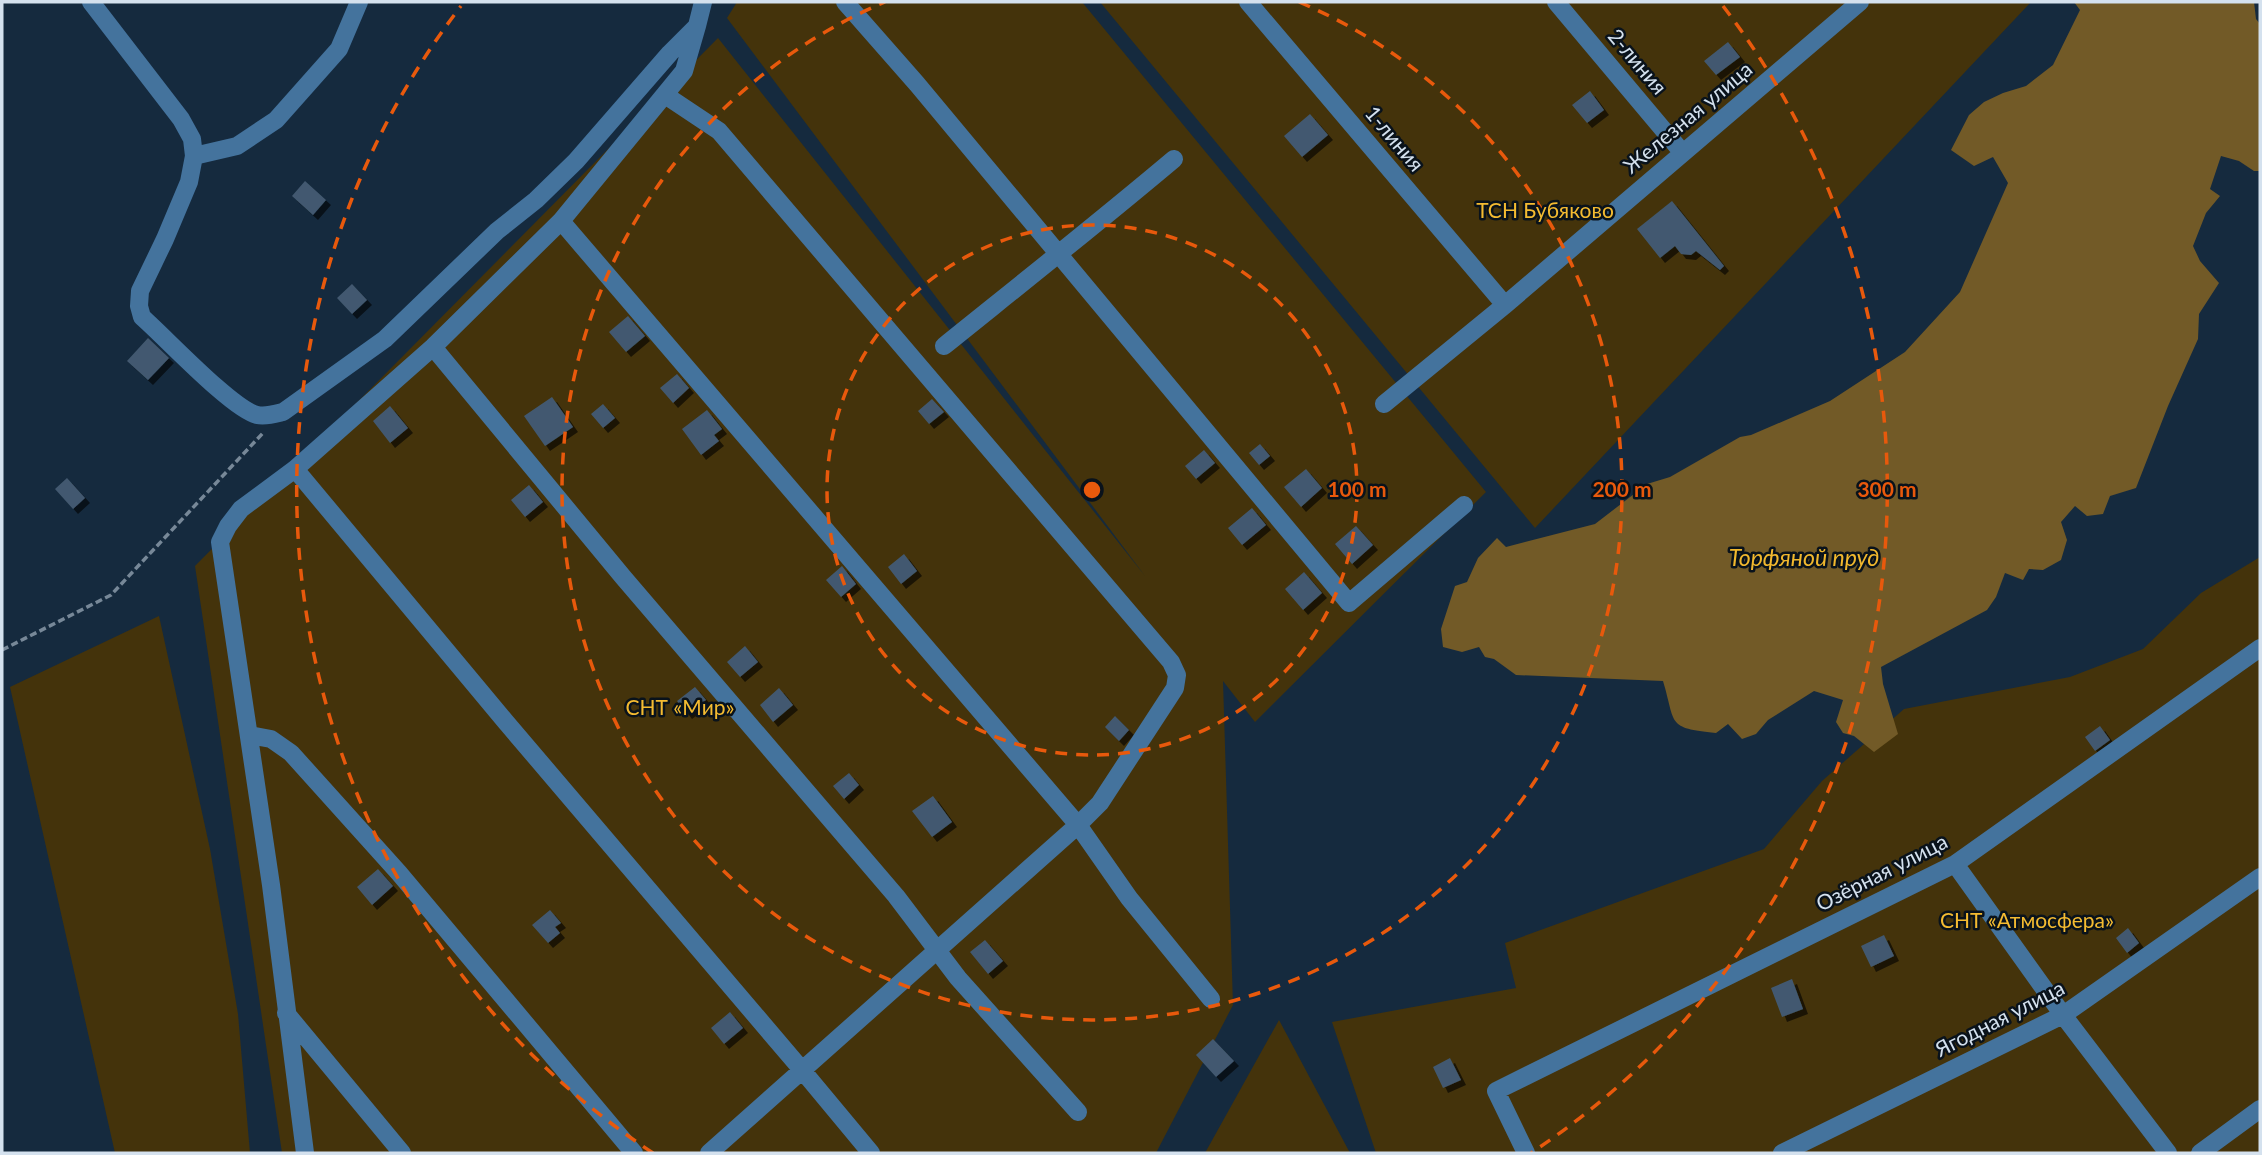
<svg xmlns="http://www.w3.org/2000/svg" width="2262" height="1155" viewBox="0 0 2262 1155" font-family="Lato,sans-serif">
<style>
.green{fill:#44330b}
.water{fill:#725a27}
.building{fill:#42596f;filter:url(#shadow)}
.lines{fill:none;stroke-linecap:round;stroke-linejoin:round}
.path{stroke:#778898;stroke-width:3.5;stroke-dasharray:7 3.5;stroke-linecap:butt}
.minor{stroke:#44739d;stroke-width:18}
.ring{fill:none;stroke:#e8590c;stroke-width:3.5;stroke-dasharray:12 9}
.labels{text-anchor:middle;stroke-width:5;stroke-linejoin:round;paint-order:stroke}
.street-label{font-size:21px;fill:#d4e1ee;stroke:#09121b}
.park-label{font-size:21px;fill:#f4bb31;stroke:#09121b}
.water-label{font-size:23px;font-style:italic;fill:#f1b82e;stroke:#09121b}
.centre{fill:#e8590c;stroke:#09121b;stroke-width:3.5}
.ring-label{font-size:21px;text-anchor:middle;font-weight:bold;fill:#e8590c;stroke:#09121b;stroke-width:5;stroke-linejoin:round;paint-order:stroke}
</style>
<defs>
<filter id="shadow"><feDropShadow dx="5" dy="5" stdDeviation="0" flood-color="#0009"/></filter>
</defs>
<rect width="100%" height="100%" fill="#152a3e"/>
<!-- green -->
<path class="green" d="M737 2H1082L1486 492 1255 722 1223 681 1233 1005 1156 1153H282L195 566 718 38 1145 576 727 18Z
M1100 2H2031L1535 528Z
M2260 557V1153H1376L1332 1022 1516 988 1505 943 1764 849 1822 781 1904 709 2070 677 2143 649 2201 593Z
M159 616 210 849 238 1014 250 1153H115L10 687Z
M1279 1020 1350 1153H1205Z"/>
<!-- water -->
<path class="water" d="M2074 2H2254L2256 19 2260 24V171H2254L2239 161 2221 156 2210 189 2220 196 2206 213 2193 246 2200 261 2219 283 2199 314 2198 339 2168 406 2136 488 2110 496 2103 514 2087 516 2075 506 2061 522 2067 540 2061 560 2043 570 2029 569 2023 580 2005 573 1996 597 1987 610 1881 667 1883 684 1898 734 1874 752 1854 736 1843 733 1836 722 1843 700 1814 691 1768 720 1756 734 1742 739 1728 724 1716 733C1666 728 1676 724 1663 681L1516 675 1494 659 1485 657 1479 647 1462 652 1443 647 1441 629 1455 586 1467 582 1478 558 1497 538 1506 547 1595 524 1647 484 1670 477 1740 437 1751 435 1830 401 1905 352 1960 292 2008 183 1993 157 1974 166 1951 150 1969 115 1984 102 2003 93 2026 86 2053 65 2080 10Z"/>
<!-- building -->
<path class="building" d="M1728 42 1740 57 1716 75 1704 61Z
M1590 91 1604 110 1587 123 1572 105Z
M1310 114 1328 135 1302 157 1284 136Z
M305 181 326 200 313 215 292 196Z
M1672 201 1724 266 1720 270 1696 251 1691 255 1681 254 1675 246 1660 258 1637 229Z
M352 284 367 300 352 314 337 298Z
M628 316 645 336 626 352 609 332Z
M148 338 169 358 148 380 127 361Z
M677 374 689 388 673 403 660 388Z
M552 397 573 427 545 446 524 416Z
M932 399 944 412 929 424 918 411Z
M603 404 615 418 603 428 591 414Z
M390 406 408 428 390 443 373 421Z
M707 410 722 429 714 435 719 441 701 455 682 429Z
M1260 444 1270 456 1259 465 1249 453Z
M1204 450 1215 463 1196 479 1185 466Z
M1306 469 1322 488 1301 507 1284 487Z
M67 478 85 498 73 509 55 489Z
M529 485 543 502 525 517 511 500Z
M1252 508 1266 525 1242 545 1228 528Z
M1356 526 1373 545 1352 564 1335 544Z
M904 554 917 571 901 584 888 567Z
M842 566 856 584 841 597 826 580Z
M1304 572 1322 593 1303 610 1285 589Z
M745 646 758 662 740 677 727 662Z
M695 687 706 700 687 714 677 701Z
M779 688 793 705 773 722 760 705Z
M1115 716 1129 730 1119 741 1105 727Z
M2100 726 2110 740 2095 751 2085 737Z
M849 773 859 785 844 799 833 786Z
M933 796 952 822 932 837 912 811Z
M378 869 393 886 372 905 357 887Z
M550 910 561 923 555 927 560 933 548 943 532 925Z
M2128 928 2139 943 2127 953 2116 938Z
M1884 935 1894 956 1871 967 1861 946Z
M985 940 1003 961 988 974 970 952Z
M1792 979 1803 1009 1782 1017 1771 988Z
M730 1012 743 1028 724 1044 711 1028Z
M1213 1039 1234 1061 1216 1077 1196 1055Z
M1450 1058 1461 1080 1443 1088 1433 1067Z"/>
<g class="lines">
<!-- path -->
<path class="path" d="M2 650 111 595 263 433"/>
<!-- minor -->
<path class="minor" d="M91 2 181 119 192 139 194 156 189 182 165 239 140 291 139 306 142 317C165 337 232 409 257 415 266 417 275 414 283 412L385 339 497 231 536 200 576 161 670 53 697 26 703 2
M845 2 917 84 1349 603 1464 505
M1248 2 1505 305
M1556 2 1682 152
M665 95 719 131 1171 662 1177 675 1175 688 1100 803 1078 825 709 1153
M194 156 237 146 276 120 339 49 359 2
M561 221 1078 825 1129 898 1211 999
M944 346C1021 284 1098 223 1174 159
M433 347 623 577 896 896 958 978 1078 1112
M1384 404 1505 305 1860 2
M295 469 505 721 802 1070 871 1153
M249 735 271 739 291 753 399 873 634 1153
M1955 864 2063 1015 2168 1153
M286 1013 402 1153
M305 1153 271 885 220 542 228 526 241 509 295 469 433 347 561 221 684 71 697 26
M1526 1153 1496 1091 1955 864 2260 648
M1782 1153 2063 1015 2260 877
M2200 1153 2260 1109"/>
</g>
<!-- distance rings -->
<g class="ring">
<circle cx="1092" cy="490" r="265"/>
<path d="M1299 2A530 530 0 1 1 885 2"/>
<path d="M653 1153A795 795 0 0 1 461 6M1723 6A795 795 0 0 1 1531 1153"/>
</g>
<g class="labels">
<!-- street labels -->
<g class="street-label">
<text transform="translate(1637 62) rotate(50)" y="7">2-линия</text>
<text transform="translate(1688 118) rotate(-40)" y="7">Железная улица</text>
<text transform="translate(1394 139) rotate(50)" y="7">1-линия</text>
<text transform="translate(1882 873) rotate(-27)" y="7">Озёрная улица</text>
<text transform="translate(2000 1019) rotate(-27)" y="7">Ягодная улица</text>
</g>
<!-- park labels -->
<g class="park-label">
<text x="1545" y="218">ТСН Бубяково</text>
<text x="680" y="715">СНТ «Мир»</text>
<text x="2027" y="928">СНТ «Атмосфера»</text>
</g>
<!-- water labels -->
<g class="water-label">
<text x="1804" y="566">Торфяной пруд</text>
</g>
</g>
<circle cx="1092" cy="490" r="10" class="centre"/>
<g class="ring-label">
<text x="1357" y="497">100 m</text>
<text x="1622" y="497">200 m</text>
<text x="1887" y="497">300 m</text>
</g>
<!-- border -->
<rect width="2262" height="1155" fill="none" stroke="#d4e1ee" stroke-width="7"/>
</svg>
